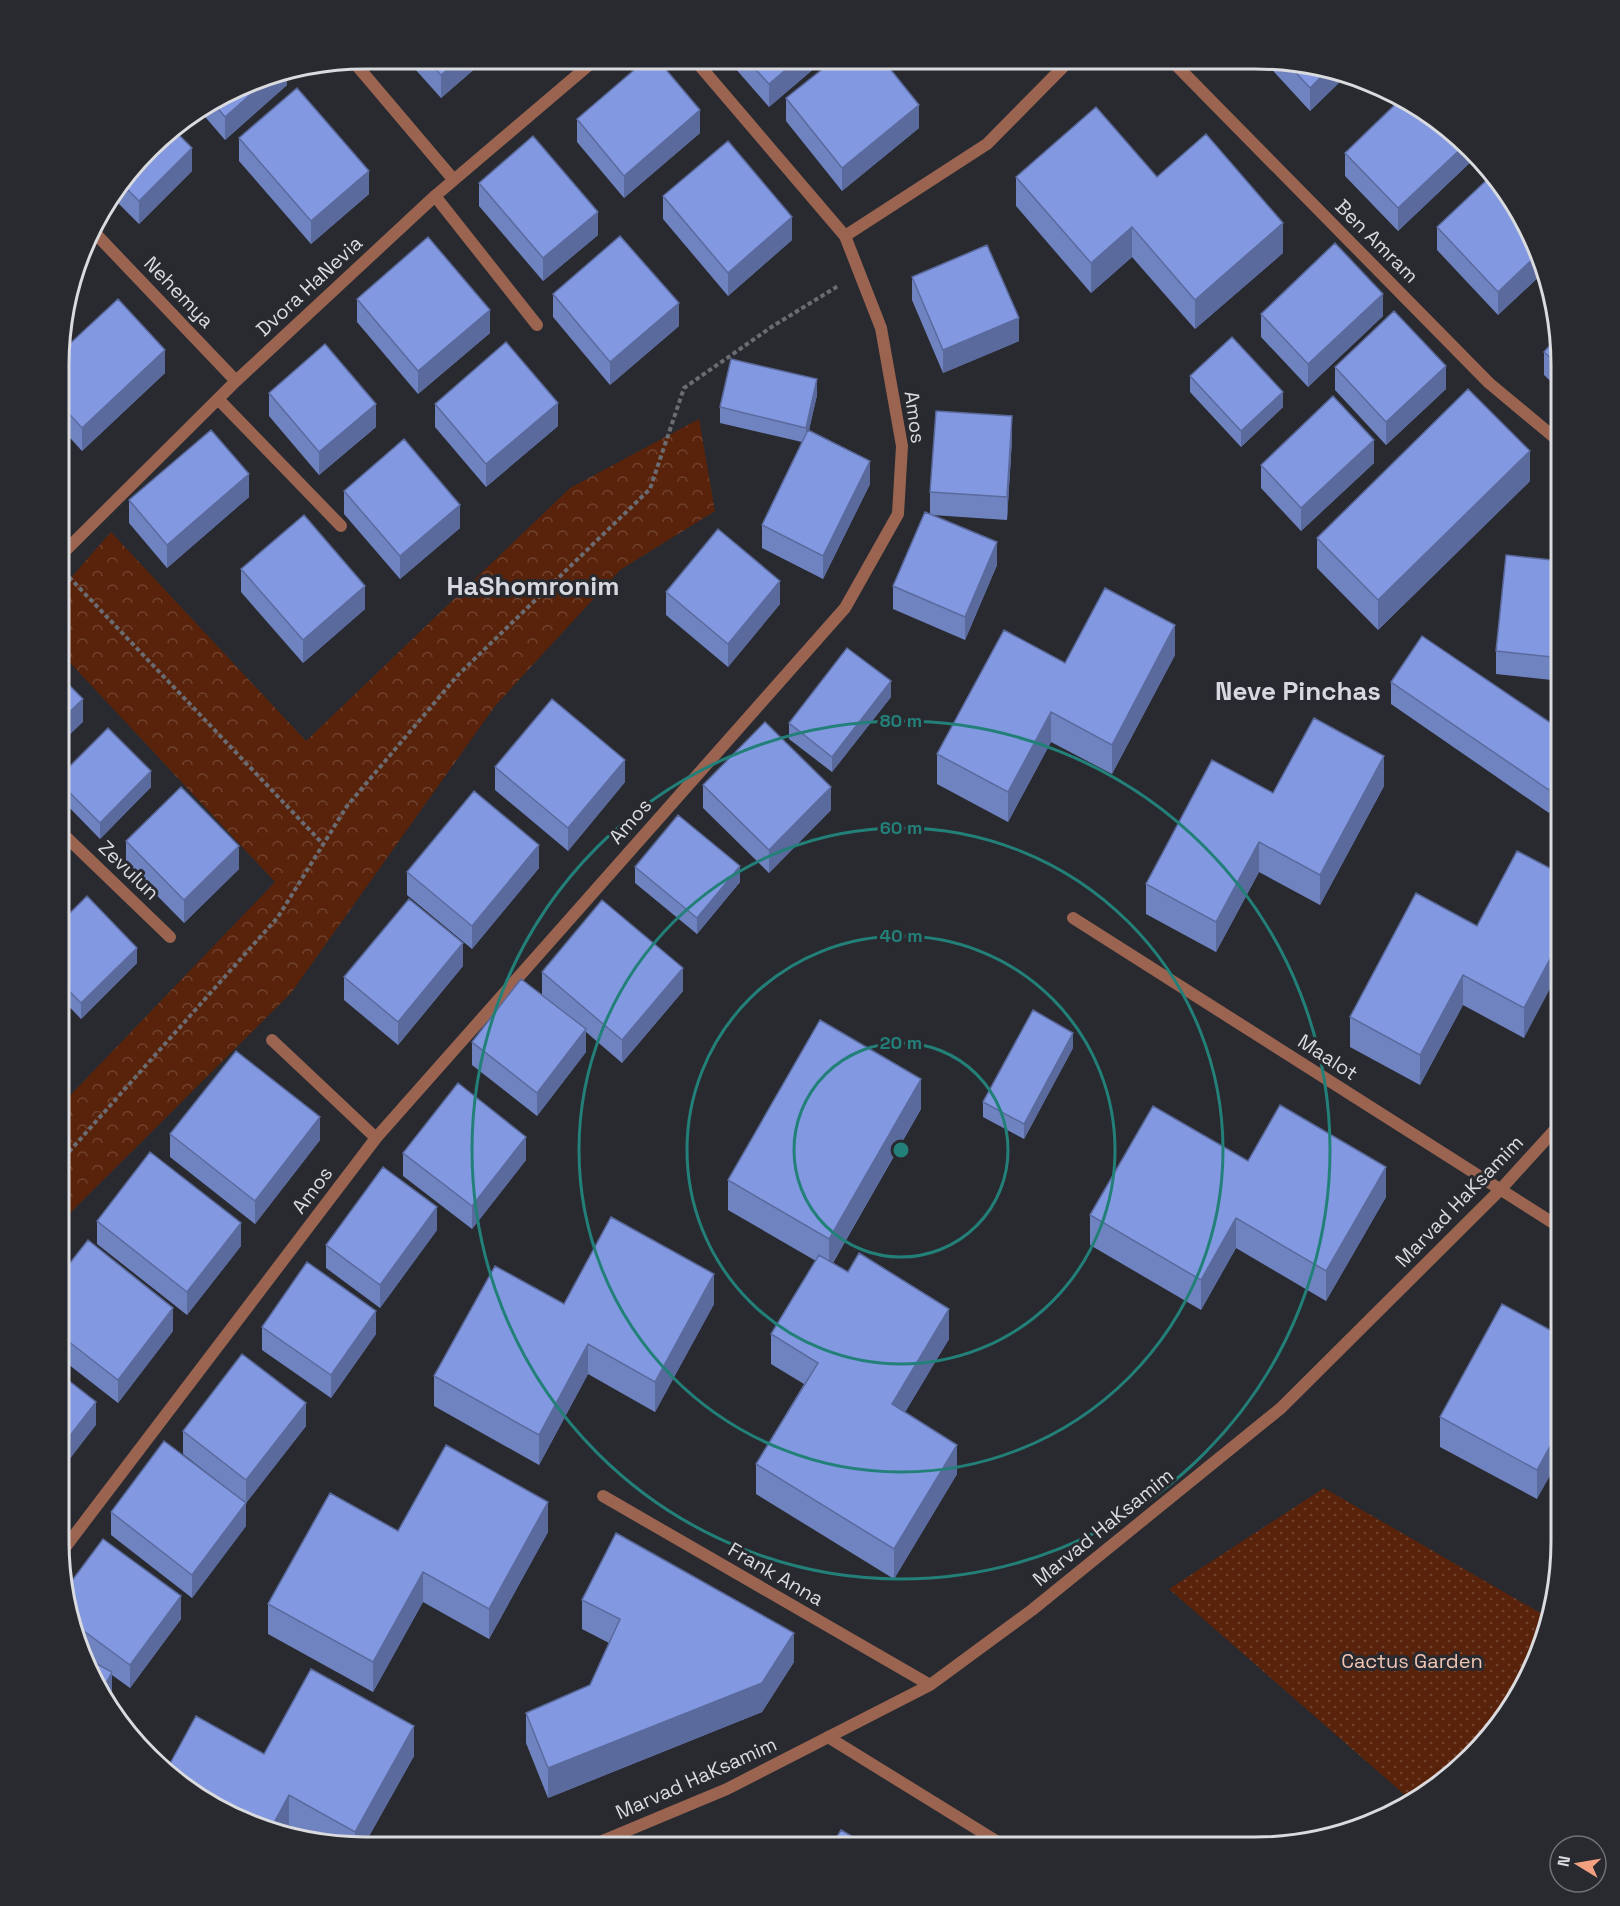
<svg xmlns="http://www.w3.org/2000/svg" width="1620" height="1906" viewBox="0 0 1620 1906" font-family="'Space Grotesk',sans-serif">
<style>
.park{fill:url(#park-crowns)}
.garden{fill:url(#garden-dots)}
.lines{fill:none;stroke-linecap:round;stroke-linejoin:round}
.path{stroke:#6a6c71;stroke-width:4;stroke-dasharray:4.5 3;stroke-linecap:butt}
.lane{stroke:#9a6450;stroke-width:12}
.street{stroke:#9a6450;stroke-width:12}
.wall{fill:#7083c1}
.shaded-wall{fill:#5b6a9d}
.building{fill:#8298e0;stroke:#5b6a9d;stroke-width:1.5}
.ring{fill:none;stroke:#238079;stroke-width:3}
.labels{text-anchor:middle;stroke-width:6;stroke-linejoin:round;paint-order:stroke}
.street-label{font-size:20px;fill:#dadbde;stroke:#282a30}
.park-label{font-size:20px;fill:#f1c5b4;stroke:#282a30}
.district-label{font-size:26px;font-weight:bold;fill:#d7d9e1;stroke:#282a30}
.rim{fill:none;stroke:#dadbde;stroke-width:3}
.centre{fill:#238079;stroke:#282a30;stroke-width:3}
.ring-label{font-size:18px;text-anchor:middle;font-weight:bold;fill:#238079;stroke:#282a30;stroke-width:6;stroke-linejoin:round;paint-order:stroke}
</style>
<defs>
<pattern id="park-crowns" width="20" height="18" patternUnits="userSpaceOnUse" patternTransform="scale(1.5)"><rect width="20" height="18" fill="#59230b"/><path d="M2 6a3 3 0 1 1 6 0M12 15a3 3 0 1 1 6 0" fill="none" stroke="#70422e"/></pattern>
<pattern id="garden-dots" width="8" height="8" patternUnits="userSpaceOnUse" patternTransform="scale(1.5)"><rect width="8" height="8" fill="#59230b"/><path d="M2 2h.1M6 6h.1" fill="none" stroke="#70422e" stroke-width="1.8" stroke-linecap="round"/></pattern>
</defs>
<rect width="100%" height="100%" fill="#282a30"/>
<!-- park -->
<path class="park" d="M699 419 715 511 620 570 495 706 291 993 59 1224V1107L275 882 60 652 61 589 111 532 306 741 570 488Z"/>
<!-- garden -->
<path class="garden" d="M1324 1488 1549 1618C1540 1666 1506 1723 1472 1757 1455 1774 1432 1788 1413 1802L1169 1589Z"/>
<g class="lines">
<!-- path -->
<path class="path" d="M61 501 67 507 65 516
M69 577 323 844
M59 1163 278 917 347 806 458 675 650 489 684 388 773 326 838 286"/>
<!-- lane -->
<path class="lane" d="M435 196 537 325
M218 399 341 526
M828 1737 1006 1847"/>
<!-- street -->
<path class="street" d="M353 61 453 179
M1172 61 1489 383 1561 443
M93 231 236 381
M845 236 987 144 1069 61
M61 555 236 381 435 196 596 59
M60 831 170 937
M1073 918 1561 1228
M272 1040 376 1138
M603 1496 930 1685
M60 1554 376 1138 845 608 898 514 902 446 881 328 845 236 694 59
M588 1847 727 1789 930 1685 1032 1610 1281 1408 1500 1190 1561 1123"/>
</g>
<!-- wall -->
<path class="wall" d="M406 59H486L441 98Z
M728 60H824L769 107Z
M1264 61H1295L1347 75 1310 111Z
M287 71V85L225 140 201 112 266 75Z
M786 98 919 128 842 191 786 121Z
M577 119 700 133 624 198 577 142Z
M163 134 192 171 139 224 112 197Z
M239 138 369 194 311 244 239 161Z
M1472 149 1477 156 1398 231 1345 176V153Z
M1016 177H1157L1283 253 1195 329 1132 257 1091 293 1016 206Z
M479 183 598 235 543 281 479 206Z
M663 196 792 240 728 296 663 219Z
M1520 212 1545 271 1498 315 1437 250V227Z
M912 277 1019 341 943 373 912 300Z
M553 294 679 326 610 385 553 317Z
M357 299 490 333 418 394 357 322Z
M1261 314 1383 316 1308 387 1261 337Z
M61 352 165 373 82 451 61 428Z
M1544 352 1562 365 1561 391 1544 375Z
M1335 367 1446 389 1386 445 1335 390Z
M1190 376 1283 407 1241 447 1190 392Z
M269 393 376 427 319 475 269 416Z
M817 395 809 430 870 484 823 579 762 548V525L802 442 720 423V407Z
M435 404 558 426 486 487 435 427Z
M1012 439 1007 520 932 515 997 565 965 640 893 609V586L930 514V492Z
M1374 463 1301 531 1261 488V465Z
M1530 481 1378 630 1317 568V538Z
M344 491 460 528 400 579 344 514Z
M249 497 167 568 129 523V500Z
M1561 561V681L1496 674V651Z
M241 569 365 609 303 663 241 592Z
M666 592 780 604 728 667 666 615Z
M1175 655 1112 774 1051 742 1008 822 937 784V754L1065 663Z
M1391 682 1561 730 1549 813 1391 704Z
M891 697 832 772 789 739V723Z
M495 767 625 782 568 851 495 790Z
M60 776 151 787 100 839 60 798Z
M703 785 831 810 769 873 703 808Z
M1384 786 1320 905 1259 872 1216 952 1146 914V884L1273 793Z
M126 841 239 869 184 923 126 864Z
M635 867 740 882 697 934 635 883Z
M539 868 472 949 407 895V872Z
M1561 874 1524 1038 1463 1005 1420 1085 1350 1047V1017L1477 926Z
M60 923 137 963 81 1019 60 997Z
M463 966 398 1045 344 1000V977Z
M542 972 683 991 622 1063 586 1032V1052L537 1116 472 1065V1042L542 995Z
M1073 1048 1024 1139 983 1117V1102Z
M921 1109 833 1263 949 1339 905 1412 957 1474 894 1579 756 1494V1464L804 1384 771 1364V1334L816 1261 728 1210V1180Z
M170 1134 320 1140 255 1224 170 1157Z
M403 1153 526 1160 472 1229 403 1176Z
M1248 1161 1386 1197 1326 1301 1236 1248 1201 1310 1090 1245V1215Z
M97 1221 241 1246 187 1315 97 1244Z
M437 1230 380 1308 326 1268V1245Z
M59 1277 173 1331 118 1403 59 1357Z
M564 1304H714L655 1412 588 1374 539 1465 434 1406V1376Z
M262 1327 376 1334 331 1398 262 1350Z
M1561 1336 1537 1499 1440 1447V1417Z
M306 1426 246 1503 183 1454V1431Z
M111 1512 246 1526 192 1598 111 1535Z
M398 1531 548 1532 489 1639 423 1602 373 1692 268 1634V1604Z
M582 1600 794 1662 762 1712 548 1798 526 1743V1713L590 1685 609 1643 582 1629Z
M181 1619 130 1688 112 1675V1695L97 1664 83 1654 69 1620Z
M264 1754 414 1756 363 1847H345L317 1841 289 1825Z"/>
<!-- shaded-wall -->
<path class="shaded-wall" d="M460 59H486L441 98V75Z
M797 60H824L769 107V84Z
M1328 70 1347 75 1310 111V88Z
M287 71V85L225 140V117L274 74Z
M919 105V128L842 191V168Z
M700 110V133L624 198V176Z
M1466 144 1472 149 1477 156 1398 231V208Z
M192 148V171L139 224V201Z
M369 171V194L311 244V221Z
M598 212V235L543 281V258Z
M792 217V240L728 296V273Z
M1283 223V253L1195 329V300Z
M1132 227V257L1091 293V263Z
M1538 254 1545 271 1498 315V292Z
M83 264V280L73 289 81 266Z
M1383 294V316L1308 387V364Z
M679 303V326L610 385V362Z
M490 310V333L418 394V371Z
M1019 318V341L943 373V350Z
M165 350V373L82 451V428Z
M1446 366V389L1386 445V422Z
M817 379V395L806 443V428Z
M1283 392V407L1241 447V431Z
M558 403V426L486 487V464Z
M376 404V427L319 475V452Z
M1012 416V439L1007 520V497Z
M1374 440V463L1301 531V508Z
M1530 451V481L1378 630V600Z
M870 461V484L823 579V556Z
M249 474V497L167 568V545Z
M460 505V528L400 579V556Z
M997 542V565L965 640V617Z
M780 581V604L728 667V644Z
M365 586V609L303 663V640Z
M1175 625V655L1112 774V745Z
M891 681V697L832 772V757Z
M83 699V722L60 744V721Z
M1051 712V742L1008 822V792Z
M1384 756V786L1320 905V875Z
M625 760V782L568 851V828Z
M151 771V787L100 839V823Z
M1561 772V795L1549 813V790Z
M831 787V810L769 873V850Z
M1259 842V872L1216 952V922Z
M539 845V868L472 949V926Z
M239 846V869L184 923V900Z
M67 866V889L60 897V874Z
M740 866V882L697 934V918Z
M1561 938V968L1524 1038V1008Z
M463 943V966L398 1045V1022Z
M137 948V963L81 1019V1003Z
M683 968V991L622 1063V1040Z
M1463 975V1005L1420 1085V1055Z
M586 1029V1052L537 1116V1093Z
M1073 1033V1048L1024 1139V1124Z
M921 1079V1109L829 1269V1239Z
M320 1117V1140L255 1224V1201Z
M526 1137V1160L472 1229V1206Z
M1386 1167V1197L1326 1301V1271Z
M437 1207V1230L380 1308V1285Z
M1236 1218V1248L1201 1310V1280Z
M241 1223V1246L187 1315V1292Z
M714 1274V1304L655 1412V1382Z
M173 1308V1331L118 1403V1380Z
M949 1309V1339L892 1434V1404Z
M376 1311V1334L331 1398V1375Z
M588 1344V1374L539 1465V1435Z
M96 1402V1425L59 1473V1450Z
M306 1403V1426L246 1503V1480Z
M1561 1426V1456L1537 1499V1470Z
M957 1445V1474L894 1579V1549Z
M548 1502V1532L489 1639V1609Z
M246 1503V1526L192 1598V1575Z
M423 1572V1602L373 1692V1662Z
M181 1596V1619L130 1688V1665Z
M794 1633V1662L762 1712 548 1798V1768Z
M112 1672V1695L107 1704 100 1694Z
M414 1726V1756L363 1847H355V1832Z
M289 1795V1825L283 1835 269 1832Z"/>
<!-- building -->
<path class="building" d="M426 59H460L441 75Z
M647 59H657L700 110 624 176 577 119Z
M747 60H797L769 84Z
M834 60H883L919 105 842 168 786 98Z
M1285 61H1295L1328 70 1310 88Z
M274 74 225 117 215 105 266 75Z
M297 88 369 171 311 221 239 138Z
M1402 98 1425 110 1466 144 1398 208 1345 153Z
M1096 107 1157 177 1206 134 1283 223 1195 300 1132 227 1091 263 1016 177Z
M173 129 192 148 139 201 122 184 163 134Z
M533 136 598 212 543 258 479 183Z
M728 141 792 217 728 273 663 196Z
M1492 175 1520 212 1538 254 1498 292 1437 227Z
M620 236 679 303 610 362 553 294Z
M428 237 490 310 418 371 357 299Z
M1335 243 1383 294 1308 364 1261 314Z
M987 245 1019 318 943 350 912 277Z
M118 299 165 350 82 428 61 405V352Z
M1394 311 1446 366 1386 422 1335 367Z
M1558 336 1562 365V368L1544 352Z
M1232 337 1283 392 1241 431 1190 376Z
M506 342 558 403 486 464 435 404Z
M325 344 376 404 319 452 269 393Z
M731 359 817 379 806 428 720 407Z
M1468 389 1530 451 1378 600 1317 538Z
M1333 396 1374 440 1301 508 1261 465Z
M936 411 1012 416 1007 497 930 492Z
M211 430 249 474 167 545 129 500Z
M808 430 870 461 823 556 762 525Z
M404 439 460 505 400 556 344 491Z
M925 512 997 542 965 617 893 586Z
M304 515 365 586 303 640 241 569Z
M718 529 780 581 728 644 666 592Z
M1506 555 1561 561V658L1496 651Z
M1105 588 1175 625 1112 745 1051 712 1008 792 937 754 1004 630 1065 663Z
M1422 636 1561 730V772L1549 790 1391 682Z
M847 648 891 681 832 757 789 723Z
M60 676 83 699 60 721Z
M552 699 625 760 568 828 495 767Z
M1314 718 1384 756 1320 875 1259 842 1216 922 1146 884 1212 760 1273 793Z
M765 722 831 787 769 850 703 785Z
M108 728 151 771 100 823 60 783V776Z
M181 787 239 846 184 900 126 841Z
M474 791 539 845 472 926 407 872Z
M678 815 740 866 697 918 635 867Z
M1517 851 1561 874V938L1524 1008 1463 975 1420 1055 1350 1017 1416 893 1477 926Z
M60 859 67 866 60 874Z
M87 896 137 948 81 1003 60 982V923Z
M409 899 463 943 398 1022 344 977Z
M602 900 683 968 622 1040 542 972Z
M521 979 586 1029 537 1093 472 1042Z
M1033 1010 1073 1033 1024 1124 983 1102Z
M820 1020 921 1079 829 1239 728 1180Z
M236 1051 320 1117 255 1201 170 1134Z
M458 1083 526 1137 472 1206 403 1153Z
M1280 1105 1386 1167 1326 1271 1236 1218 1201 1280 1090 1215 1153 1106 1248 1161Z
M150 1152 241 1223 187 1292 97 1221Z
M383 1167 437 1207 380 1285 326 1245Z
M611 1217 714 1274 655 1382 588 1344 539 1435 434 1376 495 1266 564 1304Z
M88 1240 173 1308 118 1380 59 1334V1277Z
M859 1253 949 1309 892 1404 957 1445 894 1549 756 1464 818 1363 771 1334 819 1255 848 1272Z
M307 1262 376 1311 331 1375 262 1327Z
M1502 1304 1561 1336V1426L1537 1470 1440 1417Z
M242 1354 306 1403 246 1480 183 1431Z
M59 1373 96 1402 59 1450Z
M164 1441 246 1503 192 1575 111 1512Z
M446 1445 548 1502 489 1609 423 1572 373 1662 268 1604 330 1493 398 1531Z
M616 1533 794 1633 762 1683 548 1768 526 1713 590 1685 620 1619 582 1600Z
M103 1539 181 1596 130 1665 69 1620 65 1590Z
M84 1657 112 1672 100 1694Z
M311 1669 414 1726 355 1832 289 1795 269 1832 267 1831 212 1806 166 1771 196 1716 264 1754Z
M841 1830 870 1847H831Z"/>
<!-- distance rings -->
<g class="ring">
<circle cx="901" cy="1150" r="107"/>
<circle cx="901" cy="1150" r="214"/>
<circle cx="901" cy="1150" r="322"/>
<circle cx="901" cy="1150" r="429"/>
</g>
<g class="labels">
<!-- street labels -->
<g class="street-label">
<text transform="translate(1377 241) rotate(45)" y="7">Ben Amram</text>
<text transform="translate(309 286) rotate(-43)" y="7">Dvora HaNevia</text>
<text transform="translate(179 292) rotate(46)" y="7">Nehemya</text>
<text transform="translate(915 417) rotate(82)" y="7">Amos</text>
<text transform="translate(630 821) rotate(-49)" y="7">Amos</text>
<text transform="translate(129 870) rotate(44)" y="7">Zevulun</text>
<text transform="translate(1328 1057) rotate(33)" y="7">Maalot</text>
<text transform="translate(312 1190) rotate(-53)" y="7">Amos</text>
<text transform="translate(1459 1201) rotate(-46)" y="7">Marvad HaKsamim</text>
<text transform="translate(1103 1527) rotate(-39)" y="7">Marvad HaKsamim</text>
<text transform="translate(776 1574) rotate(30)" y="7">Frank Anna</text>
<text transform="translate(696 1778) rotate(-24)" y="7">Marvad HaKsamim</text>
</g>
<!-- park labels -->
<g class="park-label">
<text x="1412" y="1668">Cactus Garden</text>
</g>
<!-- district labels -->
<g class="district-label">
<text x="533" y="595">HaShomronim</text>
<text x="1298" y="700">Neve Pinchas</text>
</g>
</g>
<!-- crop -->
<path d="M0 0H1620V1906H0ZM365 69H1255A296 296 0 0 1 1551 365V1541A296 296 0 0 1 1255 1837H365A296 296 0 0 1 69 1541V365A296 296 0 0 1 365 69Z" fill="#282a30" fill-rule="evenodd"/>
<path class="rim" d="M365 69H1255A296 296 0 0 1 1551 365V1541A296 296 0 0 1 1255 1837H365A296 296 0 0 1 69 1541V365A296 296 0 0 1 365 69Z"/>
<circle cx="901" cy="1150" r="9" class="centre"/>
<g class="ring-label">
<text x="901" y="727">80 m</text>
<text x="901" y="834">60 m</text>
<text x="901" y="942">40 m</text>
<text x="901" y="1049">20 m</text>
</g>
<!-- north arrow -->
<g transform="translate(1578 1864) rotate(281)"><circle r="28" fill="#282a30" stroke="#6f7176" stroke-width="1.5"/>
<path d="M0-4.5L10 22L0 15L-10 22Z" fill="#f2a080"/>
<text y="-9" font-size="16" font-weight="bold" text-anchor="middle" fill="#dadbde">N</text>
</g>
</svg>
